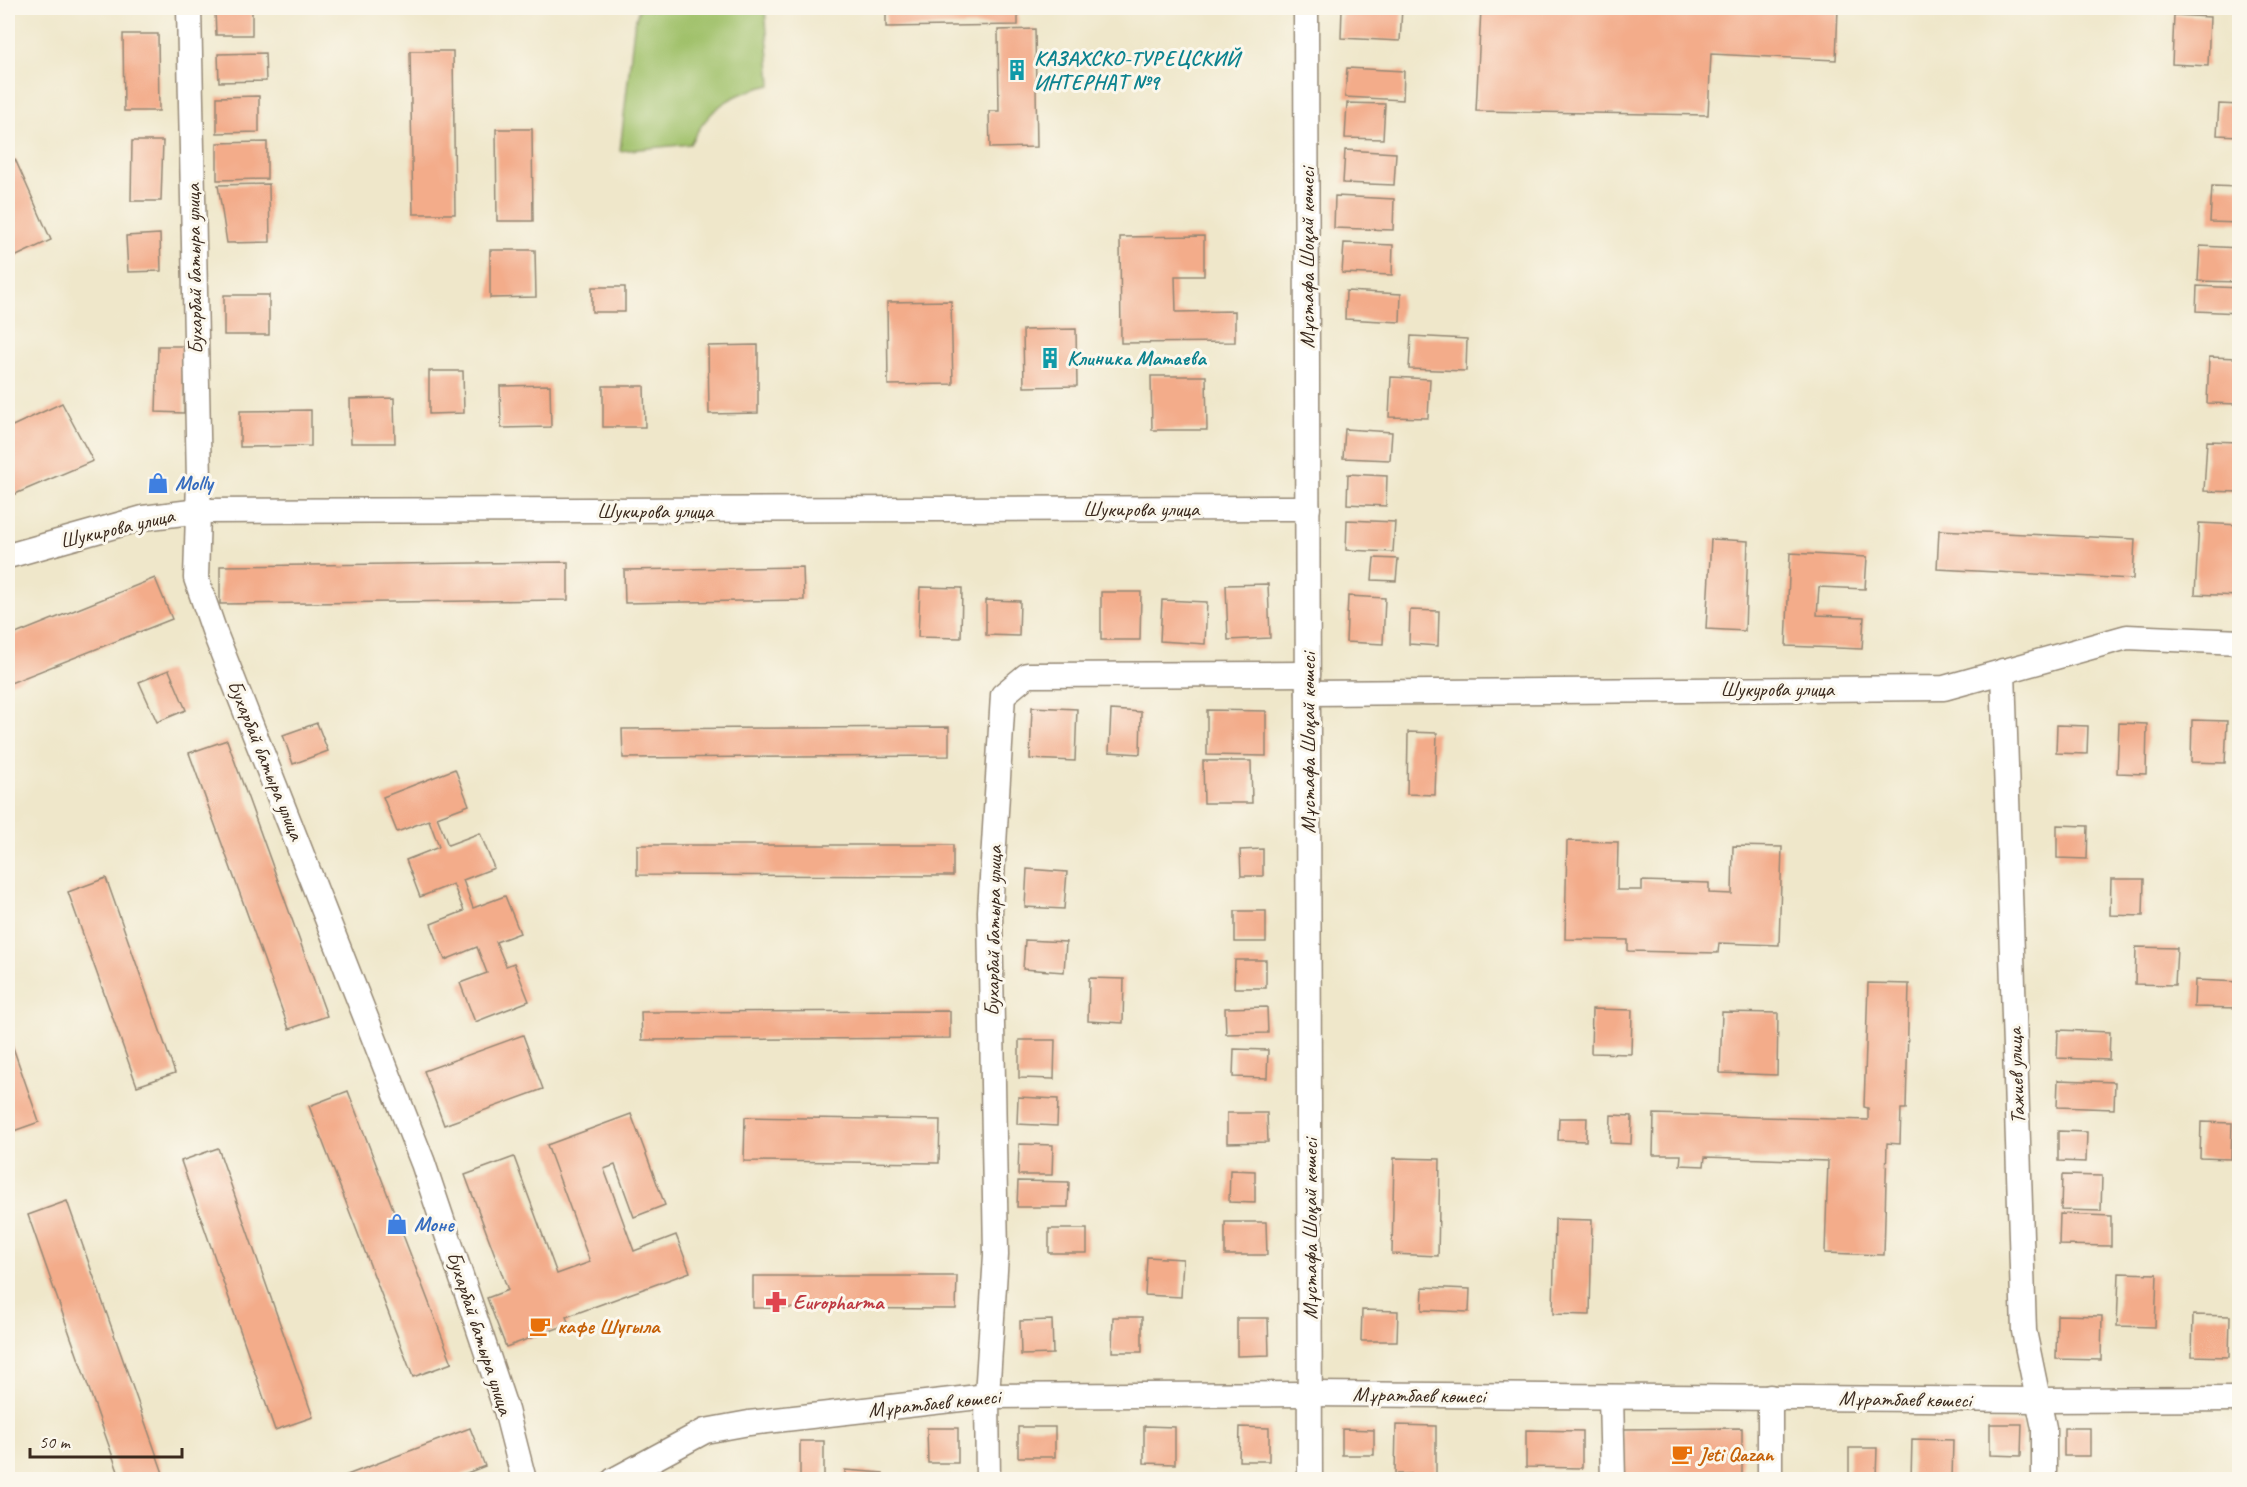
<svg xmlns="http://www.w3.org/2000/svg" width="2247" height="1487" viewBox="0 0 2247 1487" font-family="Caveat,sans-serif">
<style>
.green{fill:#a0c16a;stroke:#6e7644;stroke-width:1.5}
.building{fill:#f3ac8a}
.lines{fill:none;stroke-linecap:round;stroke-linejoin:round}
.minor-casing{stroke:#958874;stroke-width:27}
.minor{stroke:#fff;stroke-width:24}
.labels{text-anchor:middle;stroke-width:6;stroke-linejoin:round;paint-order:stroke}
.culture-label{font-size:21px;font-weight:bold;fill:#0d838f;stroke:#fbf7ec;text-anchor:start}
.street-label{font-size:21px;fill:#3b2a1e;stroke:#fbf7ec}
.shop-label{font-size:21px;font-weight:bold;fill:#366cbe;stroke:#fbf7ec;text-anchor:start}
.health-label{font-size:21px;font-weight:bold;fill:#be3a42;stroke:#fbf7ec;text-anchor:start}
.food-label{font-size:21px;font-weight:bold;fill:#c56008;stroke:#fbf7ec;text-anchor:start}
</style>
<rect width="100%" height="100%" fill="#fbf7ec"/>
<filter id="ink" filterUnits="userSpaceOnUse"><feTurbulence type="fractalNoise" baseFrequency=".0167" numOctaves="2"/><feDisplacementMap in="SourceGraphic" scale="12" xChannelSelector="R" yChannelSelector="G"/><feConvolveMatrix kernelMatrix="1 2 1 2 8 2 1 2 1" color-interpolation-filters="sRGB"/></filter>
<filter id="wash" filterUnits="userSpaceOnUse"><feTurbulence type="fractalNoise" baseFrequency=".008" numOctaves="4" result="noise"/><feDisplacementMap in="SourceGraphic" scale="24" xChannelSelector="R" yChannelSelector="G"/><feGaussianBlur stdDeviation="1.35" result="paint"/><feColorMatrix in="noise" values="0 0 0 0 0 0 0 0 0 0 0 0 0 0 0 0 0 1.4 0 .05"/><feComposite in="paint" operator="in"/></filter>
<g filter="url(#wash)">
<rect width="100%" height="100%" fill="#efe7ca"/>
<path class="green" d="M639,8H765L771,85C730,94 710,107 690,144L620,151L634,27Z"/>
<g id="blocks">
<g class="building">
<path d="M886,8H1018V25L886,27Z"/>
<path d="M1342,8H1402L1400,41L1341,38Z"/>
<path d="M1481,8H1838L1836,60L1711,54L1708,115L1476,111Z"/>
<path d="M215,11H252V35H216Z"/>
<path d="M2174,15L2210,17L2208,66L2172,64Z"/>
<path d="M1035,29L1037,147L990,148L989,111H999L998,30Z"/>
<path d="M123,34H158L159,111H124Z"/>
<path d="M410,51H453L455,214H413Z"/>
<path d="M265,53L266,81L219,82L218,54Z"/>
<path d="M1347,68L1404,71L1403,100L1345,97Z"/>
<path d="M259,96V132L217,133V97Z"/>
<path d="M1347,103L1385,104L1383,139L1345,138Z"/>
<path d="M2219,104L2240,105V136L2217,135Z"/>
<path d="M496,129H532L533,221H497Z"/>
<path d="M132,141H163L161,201H131Z"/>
<path d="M267,142V179L217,180V143Z"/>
<path d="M1345,150L1396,153L1394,185L1343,183Z"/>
<path d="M15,159L51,240L8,260V163Z"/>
<path d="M269,184L270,242L227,243L218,185Z"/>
<path d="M2212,186L2240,187V223L2210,222Z"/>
<path d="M1335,196L1394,199L1393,230L1334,228Z"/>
<path d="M160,234L161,271L128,272L126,236Z"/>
<path d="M1204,236V276H1175L1176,312L1235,311V342L1121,343L1120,237Z"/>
<path d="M1344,243L1393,245L1392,275L1342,273Z"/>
<path d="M2200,246L2240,248V282L2198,281Z"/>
<path d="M490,250H535L536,297L490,298Z"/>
<path d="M2197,286L2240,288V313L2196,311Z"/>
<rect x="592" y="287" width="33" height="25"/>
<path d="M1346,291L1401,294L1400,322L1345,319Z"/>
<rect x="224" y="295" width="45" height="40"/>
<path d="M951,301L953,384L888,385L887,302Z"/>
<path d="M1076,329L1077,386L1024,387L1023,330Z"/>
<path d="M1411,336L1467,339L1466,371L1409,369Z"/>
<path d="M758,345V413L709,414L708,346Z"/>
<path d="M158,346H185L184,413L156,412Z"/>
<path d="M2209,357L2240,358V404L2207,403Z"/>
<path d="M429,371H463L464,413L429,414Z"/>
<path d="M1151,376H1206L1207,430H1152Z"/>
<path d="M1391,377L1430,379L1428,418L1389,417Z"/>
<path d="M550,385L551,427L501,428L500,386Z"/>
<path d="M603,386H644L645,427H603Z"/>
<path d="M394,398L395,443H351L350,399Z"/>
<path d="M62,403L93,461L8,497V428Z"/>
<path d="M311,410V446L240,447V411Z"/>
<path d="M1345,429L1392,432L1390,460L1343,458Z"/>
<path d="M2207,441L2240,442V492L2204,491Z"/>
<path d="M1348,474L1387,476L1386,506L1347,504Z"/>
<path d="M1347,520L1395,522L1393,552L1346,550Z"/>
<path d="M2199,523L2240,525L2238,596L2195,594Z"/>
<path d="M1939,530L2135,539L2133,579L1937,569Z"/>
<path d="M1711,539L1748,541L1745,631L1706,629Z"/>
<path d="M1790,553L1867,557L1865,589L1819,587L1817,615L1864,617L1862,649L1786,646Z"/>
<path d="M1374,558L1398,559L1396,581L1372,580Z"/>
<path d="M568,562V600L220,604V566Z"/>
<path d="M803,567L804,600L625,603L624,570Z"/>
<path d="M155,578L172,619L8,684V637Z"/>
<path d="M1268,584L1270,638L1228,640L1226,585Z"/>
<path d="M920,587L962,588L961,638L918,637Z"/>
<path d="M1101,592H1141L1140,640H1101Z"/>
<path d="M1348,596L1385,598L1383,644L1346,642Z"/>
<path d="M986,600L1020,601L1019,636L986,635Z"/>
<path d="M1162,600L1207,602L1205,644L1160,641Z"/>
<path d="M1410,610L1439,611L1438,646L1409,644Z"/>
<path d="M169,670L186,710L157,722L139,682Z"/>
<path d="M1032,707L1077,709L1075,761L1030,759Z"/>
<path d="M1111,710L1141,712L1140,754L1109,752Z"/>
<path d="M1207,710L1266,711V756L1207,755Z"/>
<path d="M2192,720L2227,721L2225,763L2191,762Z"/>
<path d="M317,723L328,751L293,764L283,735Z"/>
<path d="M2119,723L2147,724L2146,774L2117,773Z"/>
<path d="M2057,725L2088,726L2087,754L2056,753Z"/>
<path d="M949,727V756L623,758L622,729Z"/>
<path d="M1408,732L1437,733L1435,795L1407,794Z"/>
<path d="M227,740L327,1016L289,1029L189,753Z"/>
<path d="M1203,761H1251L1252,803H1204Z"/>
<path d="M455,769L469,805L437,817L448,845L480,833L494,868L463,880L473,908L505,896L520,933L496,942L506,966L514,963L529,1001L475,1022L460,983L487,973L477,947L445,960L431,924L464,911L453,884L420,897L406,860L439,847L429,820L397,832L383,797Z"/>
<path d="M2057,825L2088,826L2087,859L2057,858Z"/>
<path d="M1567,841L1618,842L1617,890H1642V881L1709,883V893L1732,894L1733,846L1782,847L1779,945L1719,943L1718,953L1628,951V940L1565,939Z"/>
<path d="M637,845H953V876L637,875Z"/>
<path d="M1263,849V876H1241L1240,850Z"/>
<path d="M1027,869L1067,872L1064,909L1025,907Z"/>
<path d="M106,878L175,1073L137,1086L68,892Z"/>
<path d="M2111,879H2144L2143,916L2110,915Z"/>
<rect x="1235" y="911" width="31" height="31"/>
<path d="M1025,940L1066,942L1064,972L1023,969Z"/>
<path d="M2136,947L2177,948L2175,985L2135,984Z"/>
<path d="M1235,960H1266V988H1234Z"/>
<path d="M1089,978L1124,979L1123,1023L1088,1021Z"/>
<path d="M2195,980L2240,982V1008L2194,1007Z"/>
<path d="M1868,983L1909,984L1906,1109H1901L1900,1144L1887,1143L1884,1255L1825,1253L1828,1161L1705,1157L1704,1166L1680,1165L1681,1155H1653L1654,1114L1868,1120V1108L1864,1107Z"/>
<path d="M1267,1007L1268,1033L1226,1034L1225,1008Z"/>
<path d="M1592,1009L1632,1010L1631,1054L1591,1053Z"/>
<path d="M950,1011V1038L642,1040L641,1012Z"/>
<path d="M1722,1012L1778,1013L1777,1075L1720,1073Z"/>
<path d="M2058,1030L2110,1032L2109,1060L2057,1058Z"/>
<path d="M8,1033L39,1122L8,1133Z"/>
<path d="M523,1035L543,1089L444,1125L424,1071Z"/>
<path d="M1019,1040H1055L1054,1079L1019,1078Z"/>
<path d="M1234,1049L1268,1050L1267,1078L1233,1077Z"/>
<path d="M2058,1080L2115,1082L2114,1109L2057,1107Z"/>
<path d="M348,1091L452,1363L413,1377L309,1106Z"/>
<path d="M1018,1097L1058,1099L1057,1126L1017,1124Z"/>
<path d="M1227,1113H1267L1268,1142L1227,1143Z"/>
<path d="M631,1114L665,1205L634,1217L615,1165L604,1169L634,1251L676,1235L690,1272L566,1317L569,1324L506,1347L487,1298L508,1290L465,1175L514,1157L557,1274L590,1262L547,1145Z"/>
<path d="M1611,1115L1632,1116L1631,1144L1610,1143Z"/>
<path d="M745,1117L940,1120L939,1163L744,1161Z"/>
<path d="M1559,1118H1587L1586,1141L1558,1140Z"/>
<path d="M2201,1122L2232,1123L2231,1159L2200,1158Z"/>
<path d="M2058,1131L2087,1132L2086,1162L2058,1161Z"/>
<path d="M1019,1144L1053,1145L1052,1175H1018Z"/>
<path d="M218,1148L313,1417L275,1430L181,1161Z"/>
<path d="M1394,1158L1440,1159L1438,1256L1392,1254Z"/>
<path d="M1230,1170L1255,1171V1203L1229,1202Z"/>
<path d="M2062,1175L2102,1176L2101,1211L2061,1210Z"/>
<path d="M1018,1181L1069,1182L1068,1207H1017Z"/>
<path d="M67,1201L164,1476L153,1480H121L28,1215Z"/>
<path d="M2060,1214L2111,1216V1246L2059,1245Z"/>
<path d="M1555,1219L1592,1220L1590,1315L1553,1314Z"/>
<path d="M1225,1222H1266L1267,1255H1225Z"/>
<rect x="1049" y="1229" width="38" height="24"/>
<path d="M1147,1257L1183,1259L1181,1297L1145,1295Z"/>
<path d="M2119,1273L2157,1274L2155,1327L2117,1326Z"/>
<path d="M753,1276H957L956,1309L753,1308Z"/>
<path d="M1423,1287L1470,1289L1469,1312L1422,1310Z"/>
<path d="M1362,1310L1398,1311L1397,1341H1361Z"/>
<path d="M2057,1315L2102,1316L2101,1360L2056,1359Z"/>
<path d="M2193,1315L2230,1316L2229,1357L2192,1356Z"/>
<path d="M1113,1317H1142V1352H1112Z"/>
<path d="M1237,1318H1268L1269,1355L1237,1356Z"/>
<path d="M1052,1320L1053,1354L1021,1355L1020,1321Z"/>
<path d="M1990,1424H2022L2021,1456L1990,1455Z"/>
<path d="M1396,1425L1436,1426V1474H1395Z"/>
<path d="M1144,1426L1175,1427V1464L1144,1463Z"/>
<rect x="1018" y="1427" width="37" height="30"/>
<path d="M1240,1427L1269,1428V1461H1239Z"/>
<path d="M470,1428L485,1466L449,1480H334Z"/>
<path d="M927,1428H958V1463H928Z"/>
<path d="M1742,1428V1480H1622V1429Z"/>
<rect x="2064" y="1428" width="26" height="28"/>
<path d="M1342,1429L1374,1430V1455H1342Z"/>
<path d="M1526,1430L1582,1431V1468L1526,1467Z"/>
<path d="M1912,1439L1953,1440L1952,1480H1911Z"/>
<rect x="800" y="1441" width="24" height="39"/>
<path d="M1849,1448H1877L1876,1478L1849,1477Z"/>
<path d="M845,1470L883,1473V1480H845Z"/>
<path d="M1525,1475L1567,1476V1480H1525Z"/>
</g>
</g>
</g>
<g filter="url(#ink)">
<use href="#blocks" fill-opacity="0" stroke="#958874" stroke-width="1.5"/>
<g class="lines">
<defs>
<g id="minor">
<path d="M189,8L199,481L196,578L216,636L423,1163L506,1410L524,1480"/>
<path d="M1306,8L1310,1480"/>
<path d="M8,556L143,518L199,511L1308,508"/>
<path d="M2003,671L2024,1331L2044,1428V1480"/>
<path d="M1308,693L1944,688L2127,637L2240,642"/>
<path d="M1611,1397L1613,1480"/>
<path d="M614,1480L705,1431L749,1423L987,1396L1310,1394L2040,1400L2240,1399"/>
<path d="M988,1480L987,1396L996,1255L990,911L1003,695L1027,675L1308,674"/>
<path d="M1770,1480V1397"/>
</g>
</defs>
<use href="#minor" class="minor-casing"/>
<use href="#minor" class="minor"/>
</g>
</g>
<defs>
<symbol id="building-bare" viewBox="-9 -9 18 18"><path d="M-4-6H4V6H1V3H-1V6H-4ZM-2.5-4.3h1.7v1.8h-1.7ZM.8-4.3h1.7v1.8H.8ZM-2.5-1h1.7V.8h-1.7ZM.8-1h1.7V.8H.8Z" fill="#0f9aa8" stroke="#fbf7ec" stroke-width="2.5" paint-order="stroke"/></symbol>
<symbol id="shop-bare" viewBox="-9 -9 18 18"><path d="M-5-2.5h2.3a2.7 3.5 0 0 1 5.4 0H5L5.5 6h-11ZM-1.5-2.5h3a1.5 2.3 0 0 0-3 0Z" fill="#3f7fe0" stroke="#fbf7ec" stroke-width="2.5" paint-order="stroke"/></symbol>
<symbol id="pharmacy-bare" viewBox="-9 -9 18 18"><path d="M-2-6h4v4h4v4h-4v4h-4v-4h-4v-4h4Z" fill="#e0444e" stroke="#fbf7ec" stroke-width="2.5" paint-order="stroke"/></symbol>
<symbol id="cafe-bare" viewBox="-9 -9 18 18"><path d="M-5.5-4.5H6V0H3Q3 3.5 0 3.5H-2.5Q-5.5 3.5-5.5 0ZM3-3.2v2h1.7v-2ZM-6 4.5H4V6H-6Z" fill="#e8710a" stroke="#fbf7ec" stroke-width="2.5" paint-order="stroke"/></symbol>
</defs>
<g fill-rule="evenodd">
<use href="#building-bare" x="1002" y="55" width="30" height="30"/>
<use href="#building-bare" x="1035" y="343" width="30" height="30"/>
<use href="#shop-bare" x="143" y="468" width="30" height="30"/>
<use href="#shop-bare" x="382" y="1209" width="30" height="30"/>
<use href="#pharmacy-bare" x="761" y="1287" width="30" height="30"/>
<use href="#cafe-bare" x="525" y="1311" width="30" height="30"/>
<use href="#cafe-bare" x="1667" y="1439" width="30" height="30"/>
</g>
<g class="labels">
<g class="culture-label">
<text x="1034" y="65">КАЗАХСКО-ТУРЕЦСКИЙ<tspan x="1034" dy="24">ИНТЕРНАТ №9</tspan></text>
<text x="1067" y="365">Клиника Матаева</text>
</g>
<g class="street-label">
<text transform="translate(1307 258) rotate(-90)" y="7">Мұстафа Шоқай көшесі</text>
<text transform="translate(194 269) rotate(-91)" y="7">Бухарбай батыра улица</text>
<text x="1141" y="516">Шукирова улица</text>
<text x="655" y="518">Шукирова улица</text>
<text transform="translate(117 528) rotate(-13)" y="7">Шукирова улица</text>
<text x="1777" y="696">Шукурова улица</text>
<text transform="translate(1308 743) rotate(-90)" y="7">Мұстафа Шоқай көшесі</text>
<text transform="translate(266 760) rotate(68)" y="7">Бухарбай батыра улица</text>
<text transform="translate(993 931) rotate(-89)" y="7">Бухарбай батыра улица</text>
<text transform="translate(2016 1076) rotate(-92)" y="7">Тажиев улица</text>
<text transform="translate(1310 1229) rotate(-90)" y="7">Мұстафа Шоқай көшесі</text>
<text transform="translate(480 1333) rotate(72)" y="7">Бухарбай батыра улица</text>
<text transform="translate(1419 1395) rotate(1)" y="7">Мұратбаев көшесі</text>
<text transform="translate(1905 1399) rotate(1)" y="7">Мұратбаев көшесі</text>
<text transform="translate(934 1403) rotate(-6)" y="7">Мұратбаев көшесі</text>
</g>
<g class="shop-label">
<text x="175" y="490">Molly</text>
<text x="414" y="1231">Моне</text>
</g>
<g class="health-label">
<text x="793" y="1309">Europharma</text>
</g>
<g class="food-label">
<text x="557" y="1333">кафе Шугыла</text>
<text x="1699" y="1461">Jeti Qazan</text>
</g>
</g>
<rect width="2247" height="1487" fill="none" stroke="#fbf7ec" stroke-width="30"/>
<path d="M30 1448v9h152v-9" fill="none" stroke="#3b2a1e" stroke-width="3"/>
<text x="39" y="1448" font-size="18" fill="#3b2a1e" stroke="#fbf7ec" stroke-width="4.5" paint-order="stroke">50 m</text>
</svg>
